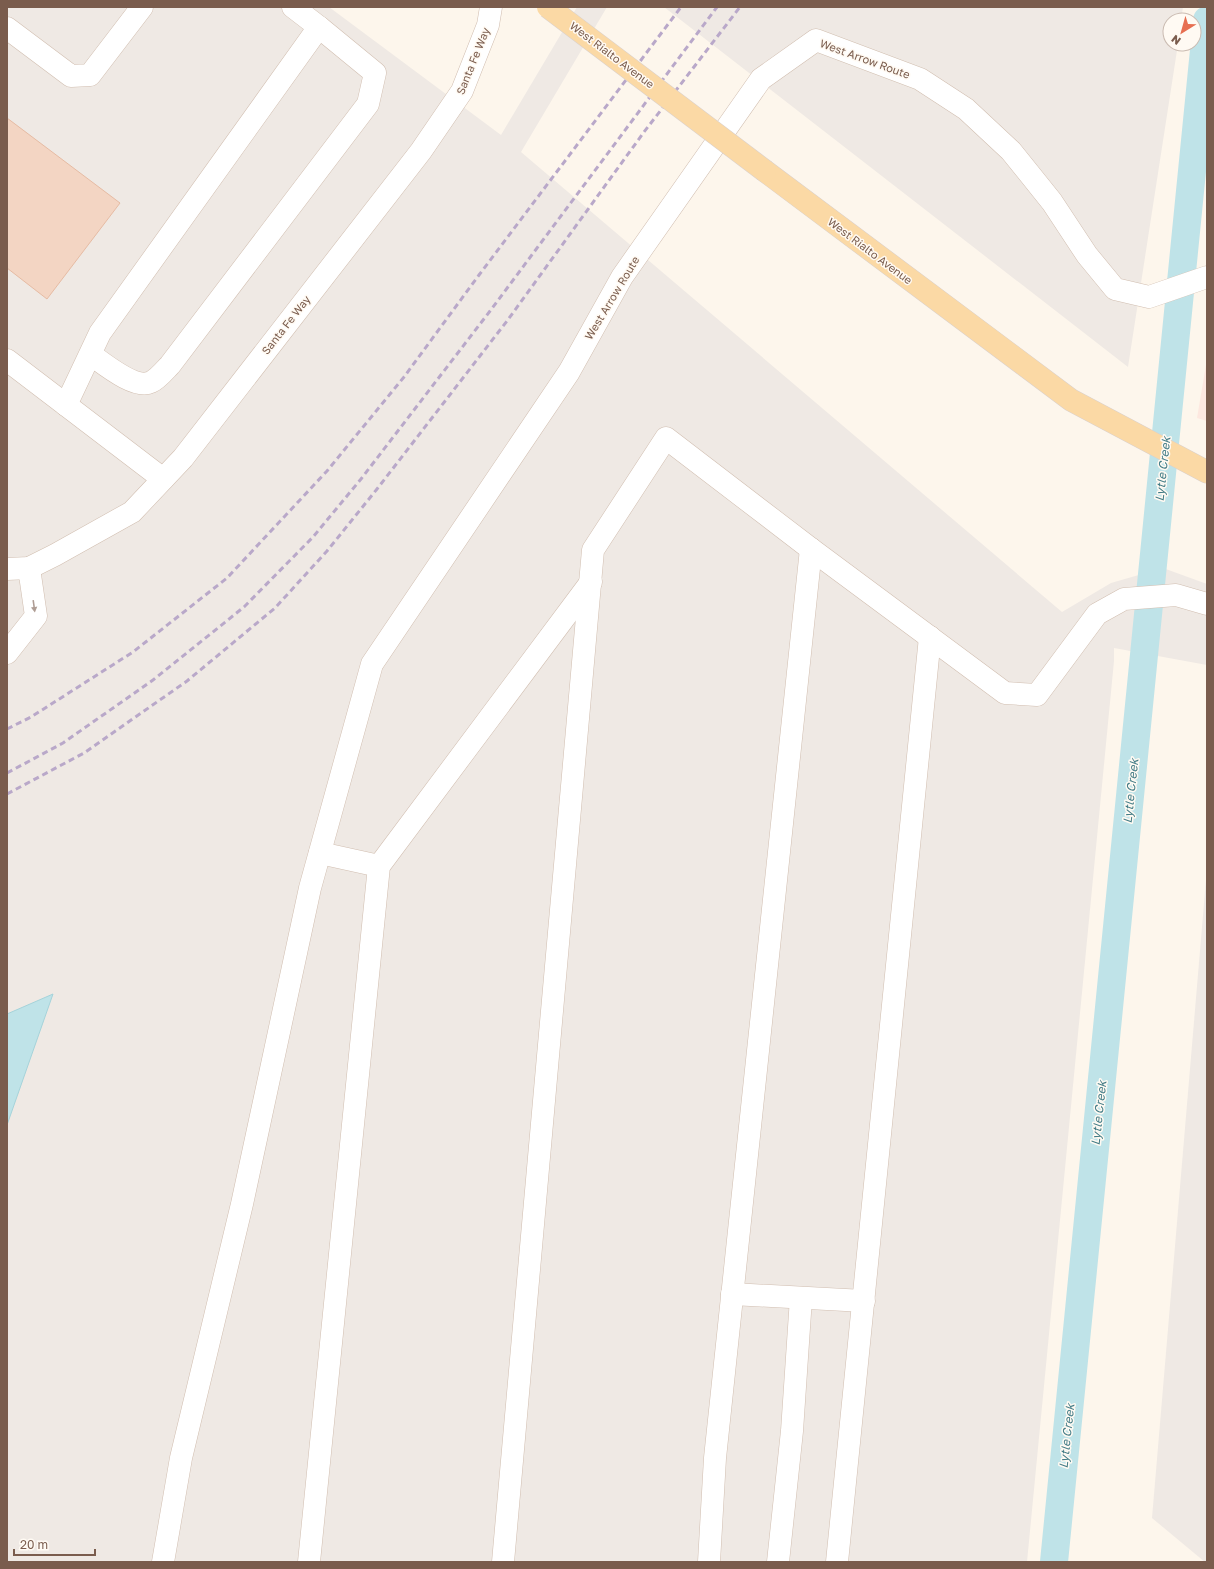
<svg xmlns="http://www.w3.org/2000/svg" width="1214" height="1569" viewBox="0 0 1214 1569" font-family="'Golos Text',sans-serif">
<style>
.commercial{fill:#fde8e0}
.industrial{fill:#efe9e4}
.water{fill:#bfe3e8;stroke:#a5d3da}
.lines{fill:none;stroke-linecap:round;stroke-linejoin:round}
.canal{stroke:#bfe3e8;stroke-width:28}
.building{fill:#f3d5c3;stroke:#e6bba3}
.minor-casing{stroke:#d1beb0;stroke-width:23}
.major-casing{stroke:#dad1cd;stroke-width:23}
.minor{stroke:#fff;stroke-width:22}
.major{stroke:#fbd9a5;stroke-width:22}
.rail{stroke:#b9a8c9;stroke-width:3;stroke-dasharray:6 4;stroke-linecap:butt}
.major-bridge-casing{stroke:#dad1cd;stroke-width:23;stroke-linecap:butt}
.major-bridge{stroke:#fbd9a5;stroke-width:22}
.oneway{fill:#af9d94}
.labels{text-anchor:middle;stroke-width:3;stroke-linejoin:round;paint-order:stroke}
.street-label{font-size:11px;fill:#7a5c4d;stroke:#fffaf3}
.water-label{font-size:12px;font-style:italic;fill:#437c86;stroke:#fffaf3}
</style>
<rect width="100%" height="100%" fill="#fdf6ec"/>
<path class="commercial" d="M1207,359V421L1197,418Z"/>
<g class="industrial">
<path d="M7,7H329L501,135L577,7H607L521,152L1062,612L1111,583L1163,568L1207,584V665L1114,648V661L1027,1562H7Z"/>
<path d="M664,7H1183L1181,20H1170V44H1178L1128,367Z"/>
<path d="M1207,868V1562H1205L1152,1518Z"/>
</g>
<path class="water" d="M53,994L7,1125V1014Z"/>
<g class="lines">
<path class="canal" d="M1054,1562L1207,20"/>
</g>
<path class="building" d="M7,118L120,203L47,299L7,268Z"/>
<g class="lines">
<defs>
<g id="minor">
<path d="M293,7L319,27"/>
<path d="M7,28L71,76L90,75L142,7"/>
<path d="M7,360L163,479"/>
<path d="M66,405L100,333L319,27L375,73L368,104L170,365C165,370 158,379 151,382C135,390 103,363 90,354"/>
<path d="M7,569L29,568L55,555L132,512L183,458L421,151L462,91L488,25L491,7"/>
<path d="M7,653L36,616L29,568"/>
<path d="M320,853L379,866"/>
<path d="M732,1294L864,1301"/>
<path d="M163,1562L181,1458L242,1204L310,888L372,664L569,372L622,277L761,79L816,40L920,79L966,109L1011,151L1052,202L1087,255L1115,289L1149,297L1207,277"/>
<path d="M309,1562L379,866L591,582"/>
<path d="M503,1562L593,550L666,438L811,549L1005,693L1037,695L1097,614L1124,599L1176,595L1207,604"/>
<path d="M709,1562L715,1458L811,549"/>
<path d="M778,1562L792,1431L801,1298"/>
<path d="M837,1562L930,637"/>
</g>
<path id="major" d="M765,171L1071,400L1207,472"/>
</defs>
<use href="#minor" class="minor-casing"/>
<use href="#major" class="major-casing"/>
<use href="#minor" class="minor"/>
<use href="#major" class="major"/>
<g class="rail">
<path d="M7,729L31,717L133,652L227,578L327,471L404,377L479,275L681,7"/>
<path d="M7,773L63,743L153,680L244,607L313,537L361,479L490,311L717,7"/>
<path d="M7,794L84,753L187,681L275,608L327,551L377,489L507,321L644,132L740,7"/>
</g>
<defs>
<path id="major-bridge" d="M548,7L765,171"/>
</defs>
<use href="#major-bridge" class="major-bridge-casing"/>
<use href="#major-bridge" class="major-bridge"/>
</g>
<defs><path id="oneway-solid" d="M-6-.8H1V-3.2L6.5 0L1 3.2V.8H-6Z"/></defs>
<use class="oneway" href="#oneway-solid" transform="translate(34 606) rotate(82)"/>
<g class="labels">
<g class="street-label">
<text transform="translate(612 55) rotate(37)" y="4">West Rialto Avenue</text>
<text transform="translate(865 59) rotate(20)" y="4">West Arrow Route</text>
<text transform="translate(473 61) rotate(-68)" y="4">Santa Fe Way</text>
<text transform="translate(870 251) rotate(37)" y="4">West Rialto Avenue</text>
<text transform="translate(612 298) rotate(-59)" y="4">West Arrow Route</text>
<text transform="translate(286 325) rotate(-52)" y="4">Santa Fe Way</text>
</g>
<g class="water-label">
<text transform="translate(1163 469) rotate(-84)" y="4">Lytle Creek</text>
<text transform="translate(1131 791) rotate(-84)" y="4">Lytle Creek</text>
<text transform="translate(1099 1113) rotate(-84)" y="4">Lytle Creek</text>
<text transform="translate(1067 1436) rotate(-84)" y="4">Lytle Creek</text>
</g>
</g>
<rect width="1214" height="1569" fill="none" stroke="#7a5c4d" stroke-width="16"/>
<g transform="translate(1182 32) rotate(217)"><circle r="19" fill="#fffaf3" stroke="#cabbb1"/>
<path d="M0-3L7 15L0 10L-7 15Z" fill="#e76f51"/>
<text y="-6" font-size="11" font-weight="bold" text-anchor="middle" fill="#7a5c4d">N</text>
</g>
<path d="M14 1549v6h81v-6" fill="none" stroke="#7a5c4d" stroke-width="2"/>
<text x="20" y="1549" font-size="12" fill="#7a5c4d" stroke="#fffaf3" stroke-width="3" paint-order="stroke">20 m</text>
</svg>
